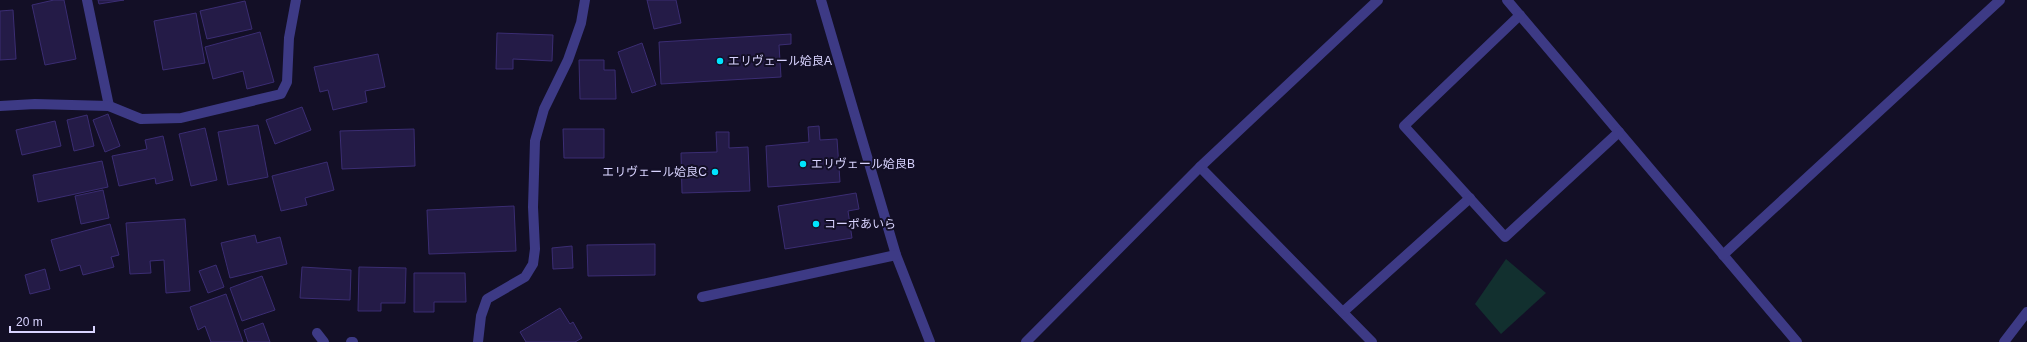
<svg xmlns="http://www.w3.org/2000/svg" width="2027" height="342" viewBox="0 0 2027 342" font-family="Arial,'Noto Sans JP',sans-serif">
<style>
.green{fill:#12302f}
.building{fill:#241b47;stroke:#3b2d73}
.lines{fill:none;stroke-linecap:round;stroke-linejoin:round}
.street{stroke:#3d3a85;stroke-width:10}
.poi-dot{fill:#00e5ff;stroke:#130f26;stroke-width:1.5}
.labels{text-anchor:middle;stroke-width:4;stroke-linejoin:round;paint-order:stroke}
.poi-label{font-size:12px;fill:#d9d4ff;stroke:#130f26;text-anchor:start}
</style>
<rect width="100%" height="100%" fill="#130f26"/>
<path class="green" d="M1506,259L1546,293L1501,334L1475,304Z"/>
<g class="building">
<path d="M54,0H64L76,59L45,65L32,5Z"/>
<path d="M98,0H124L99,4Z"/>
<path d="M647,0H676L681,23L654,29Z"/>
<path d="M245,1L252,29L207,39L200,11Z"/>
<path d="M13,10L16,59L0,60V11Z"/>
<path d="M196,13L205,63L163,70L154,21Z"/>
<path d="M260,32L274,82L247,89L243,71L213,79L205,47Z"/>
<path d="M497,33L553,35L552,61L513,59V69H496Z"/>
<path d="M791,34V44L779,45L781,77L661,84L659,42Z"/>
<path d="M642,43L656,85L632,93L618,52Z"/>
<path d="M378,54L385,87L365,91L367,102L333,110L328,90L320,92L314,67Z"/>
<path d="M579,60H604V70H615L616,99H580Z"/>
<path d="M302,107L311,130L275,144L266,120Z"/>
<path d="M108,114L120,146L105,152L93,120Z"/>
<path d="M87,115L94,146L74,151L67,120Z"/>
<path d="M55,121L61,146L22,155L16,130Z"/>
<path d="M258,125L268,177L228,185L218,132Z"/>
<path d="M819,126L820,140L837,139L840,182L768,187L766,146L809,142L808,127Z"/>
<path d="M205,128L217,180L191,186L179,134Z"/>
<path d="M414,129L415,166L342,169L340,131Z"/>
<path d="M563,129H604V158H564Z"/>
<path d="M716,132H729V148L748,147L750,191L682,193L681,153L717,152Z"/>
<path d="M163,136L173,180L156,184L155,178L119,186L112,156L147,149L145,140Z"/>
<path d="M102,161L108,187L38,202L33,175Z"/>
<path d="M327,162L334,190L305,198L307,205L281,211L272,176Z"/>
<path d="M103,190L109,218L81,224L75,196Z"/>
<path d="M856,193L859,209L848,211L852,238L785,249L778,206Z"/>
<path d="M514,206L516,251L429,254L427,210Z"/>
<path d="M185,219L190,291L166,293L164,260L150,261L151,273L130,274L126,223Z"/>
<path d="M110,224L119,255L111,257L114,267L83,275L80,265L60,271L51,240Z"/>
<path d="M255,235L257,243L280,237L287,264L230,278L221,243Z"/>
<path d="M655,244V275L588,276L587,245Z"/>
<path d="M572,246L573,268L553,269L552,248Z"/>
<path d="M216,265L224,287L208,293L199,271Z"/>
<path d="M302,267L351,270L350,300L300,298Z"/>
<path d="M359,267L406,268L405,303H381V311H358Z"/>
<path d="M45,269L50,289L30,294L25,275Z"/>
<path d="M414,273H465L466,302H434V312H414Z"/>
<path d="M262,276L275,310L242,321L230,288Z"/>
<path d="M226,294L243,342H211L205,326L198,330L190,307Z"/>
<path d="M560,308L570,324L573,322L582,338L575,342H526L520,332Z"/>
<path d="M263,323L270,342H248L244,330Z"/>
</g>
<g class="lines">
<g class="street">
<path d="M87,0L109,106"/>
<path d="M821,0L896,255L930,342"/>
<path d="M1507,0L1797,342"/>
<path d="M1520,15L1404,126L1505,237L1619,132"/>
<path d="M0,106L35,104L109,106L141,119L181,118L281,94L287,82L289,38L296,0"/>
<path d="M1200,167L1372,342"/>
<path d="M1723,255L2000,0"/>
<path d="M702,297L896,255"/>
<path d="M1343,312L1470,198"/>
<path d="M317,333L324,342"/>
<path d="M351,342H353"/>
<path d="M478,342L481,316L487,299L525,277L533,264L535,249L533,207L535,141L544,109L568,60L581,23L585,0"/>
<path d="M1026,342L1200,167L1378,0"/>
<path d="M2004,342L2027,312"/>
</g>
</g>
<g class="poi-dot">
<circle cx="720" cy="61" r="4"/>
<circle cx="803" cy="164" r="4"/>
<circle cx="715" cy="172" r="4"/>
<circle cx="816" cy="224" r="4"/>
</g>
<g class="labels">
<g class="poi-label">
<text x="728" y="65">エリヴェール姶良A</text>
<text x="811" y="168">エリヴェール姶良B</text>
<text x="707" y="176" text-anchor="end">エリヴェール姶良C</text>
<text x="824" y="228">コーポあいら</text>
</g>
</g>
<path d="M10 326v6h84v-6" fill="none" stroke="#d9d4ff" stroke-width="2"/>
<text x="16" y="326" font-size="12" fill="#d9d4ff" stroke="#130f26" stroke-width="3" paint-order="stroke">20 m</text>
</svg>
